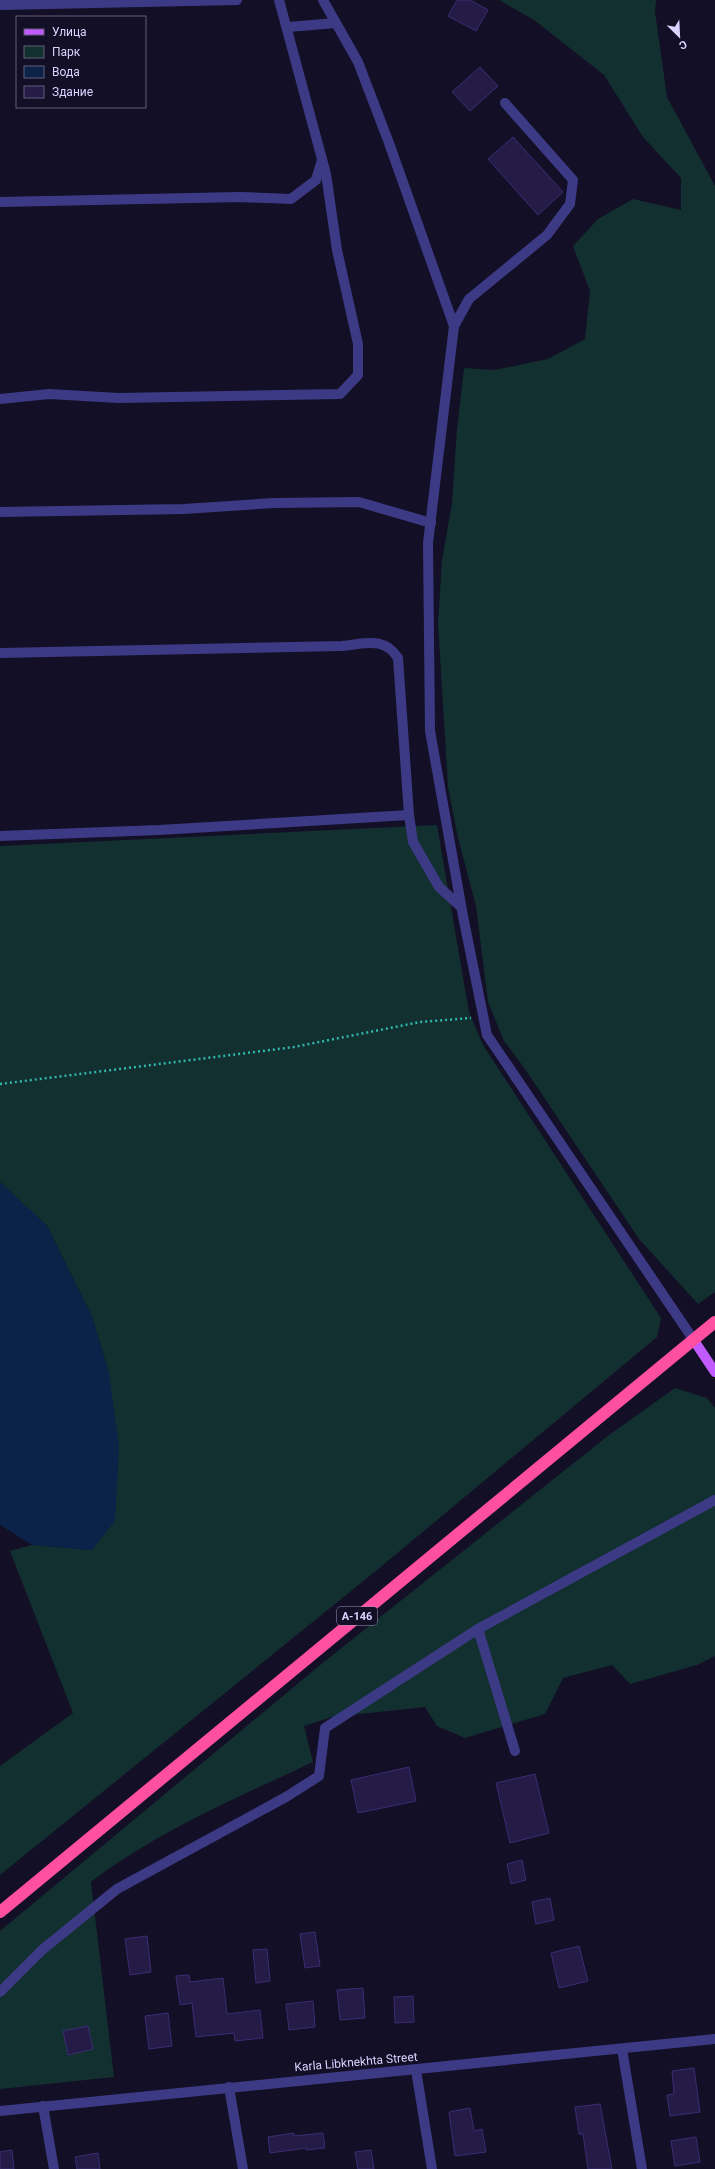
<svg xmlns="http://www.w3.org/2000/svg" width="715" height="2169" viewBox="0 0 715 2169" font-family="Roboto,sans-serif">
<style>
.green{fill:#12302f}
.water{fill:#0c2248}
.building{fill:#241b47;stroke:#3b2d73}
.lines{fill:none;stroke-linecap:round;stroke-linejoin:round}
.path{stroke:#2fb8b0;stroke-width:2.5;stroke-dasharray:2 3;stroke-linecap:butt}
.minor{stroke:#3d3a85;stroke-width:10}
.major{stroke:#c25bff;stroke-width:10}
.highway{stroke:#ff4fa3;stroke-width:12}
.labels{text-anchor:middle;stroke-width:3;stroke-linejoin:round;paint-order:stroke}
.shield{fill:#130f26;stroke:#9e99be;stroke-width:1}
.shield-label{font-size:11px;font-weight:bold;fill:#d9d4ff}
.street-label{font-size:12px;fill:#d9d4ff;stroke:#130f26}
</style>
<rect width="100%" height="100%" fill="#130f26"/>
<g class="green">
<path d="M499,0H656L655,11L667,97L715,186V1292L698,1304L639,1239L525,1069L504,1041L488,1002L476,906L458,838L448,787L438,623L442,560L452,503L457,429L464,368L494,370L548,359L585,339L590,291L573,246L598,219L633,199L681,210V178L643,137L604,75L534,20Z"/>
<path d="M437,825L469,1012L483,1045L661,1318L657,1337L377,1570L0,1875V1766L73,1713L10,1551L32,1545L92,1550L109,1373L92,1317L47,1226L0,1182V846Z"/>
<path d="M675,1388L707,1398L715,1408V1656L697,1665L630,1684L612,1665L563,1678L545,1714L465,1738L437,1726L425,1707L332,1717L304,1726L313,1762C237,1798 158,1831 91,1882L114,2077L0,2089V1931L325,1661L609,1435Z"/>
</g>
<path class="water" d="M0,1182L47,1226L92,1317L109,1373L119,1446L115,1521L92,1550L32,1545L0,1525Z"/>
<g class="building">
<path d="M457,0H470L488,10L476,31L448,16Z"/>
<path d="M480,67L498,86L470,111L452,92Z"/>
<path d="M513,137L563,192L538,215L488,159Z"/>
<path d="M409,1767L416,1801L358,1813L351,1780Z"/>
<path d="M535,1774L549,1833L510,1843L496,1783Z"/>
<path d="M522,1860L526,1880L511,1884L507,1864Z"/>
<path d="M550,1898L554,1920L536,1924L532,1902Z"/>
<path d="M315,1932L320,1966L305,1968L300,1934Z"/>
<path d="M147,1936L151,1972L130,1975L125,1939Z"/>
<path d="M579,1946L588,1981L559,1988L551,1953Z"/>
<path d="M267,1949L270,1981L256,1983L253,1950Z"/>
<path d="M189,1975L190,1982L223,1978L227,2014L260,2010L263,2038L235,2041L234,2033L196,2037L192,2003L180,2005L176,1976Z"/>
<path d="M363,1988L365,2018L340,2020L337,1990Z"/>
<path d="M413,1996L414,2022L395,2023L394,1997Z"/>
<path d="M313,2001L315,2027L289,2030L286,2004Z"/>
<path d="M168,2013L172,2046L149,2049L145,2016Z"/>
<path d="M88,2026L93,2049L68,2055L63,2031Z"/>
<path d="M694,2068L700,2112L670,2116L667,2095L674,2094L672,2071Z"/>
<path d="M600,2104L612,2169H588L583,2134H579L575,2107Z"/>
<path d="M470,2108L474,2131L482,2129L486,2152L455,2156L449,2112Z"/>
<path d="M294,2133V2136L323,2133L325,2148L306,2150V2148L270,2153L268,2137Z"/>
<path d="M696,2137L700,2162L675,2166L671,2141Z"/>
<path d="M12,2150L14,2169H0V2152Z"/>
<path d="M371,2150L374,2169H358L355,2152Z"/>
<path d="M98,2153L100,2169H77L75,2157Z"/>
</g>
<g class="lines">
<path class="path" d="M0,1084L294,1047L420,1022L471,1018"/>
<g class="minor">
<path d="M323,0L358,62L389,143L454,326L428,543L430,731L463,916L487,1035L693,1339"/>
<path d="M0,5L237,0"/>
<path d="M288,27L336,23"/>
<path d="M0,202L240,197L291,199L316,180L322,160"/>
<path d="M454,326L469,299L547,235L570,204L573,180L505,103"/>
<path d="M0,399L49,394L118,398L340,394L358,375V344L337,250L326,174L279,0"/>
<path d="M0,512L184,509L274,503L359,502L431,523"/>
<path d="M0,653L342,646C365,644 384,636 398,658L409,815L413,842L439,887L461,907"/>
<path d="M0,836L159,830L409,815"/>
<path d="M478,1629L515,1751"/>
<path d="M0,1992L42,1950L117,1889L286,1797L319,1776L325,1728L478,1629L715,1500"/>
<path d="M622,2049L642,2169"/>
<path d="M416,2070L432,2169"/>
<path d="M229,2087L243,2169"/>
<path d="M43,2106L54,2169"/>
<path d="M0,2111L715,2039"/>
</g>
<path class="major" d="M693,1339L715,1372"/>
<path class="highway" d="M0,1912L715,1322"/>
</g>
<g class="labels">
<rect class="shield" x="337" y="1607" width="40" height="18" rx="3"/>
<g class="shield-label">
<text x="357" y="1620">А-146</text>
</g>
<g class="street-label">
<text transform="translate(356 2062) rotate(-5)" y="4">Karla Libknekhta Street</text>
</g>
</g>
<rect x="16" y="16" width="130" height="92" fill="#130f26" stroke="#625e7d"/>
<rect x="24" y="29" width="20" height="6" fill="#c25bff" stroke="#625e7d"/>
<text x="52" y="36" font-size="12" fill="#d9d4ff">Улица</text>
<rect x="24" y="46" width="20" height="12" fill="#12302f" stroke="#625e7d"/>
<text x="52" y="56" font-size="12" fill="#d9d4ff">Парк</text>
<rect x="24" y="66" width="20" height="12" fill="#0c2248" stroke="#625e7d"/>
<text x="52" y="76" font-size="12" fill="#d9d4ff">Вода</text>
<rect x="24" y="86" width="20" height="12" fill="#241b47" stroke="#625e7d"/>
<text x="52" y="96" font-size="12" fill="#d9d4ff">Здание</text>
<g transform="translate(679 36) rotate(156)" stroke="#130f26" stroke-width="3" paint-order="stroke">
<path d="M0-3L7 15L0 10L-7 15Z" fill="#d9d4ff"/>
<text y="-6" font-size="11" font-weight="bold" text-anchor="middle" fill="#d9d4ff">С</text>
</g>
</svg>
